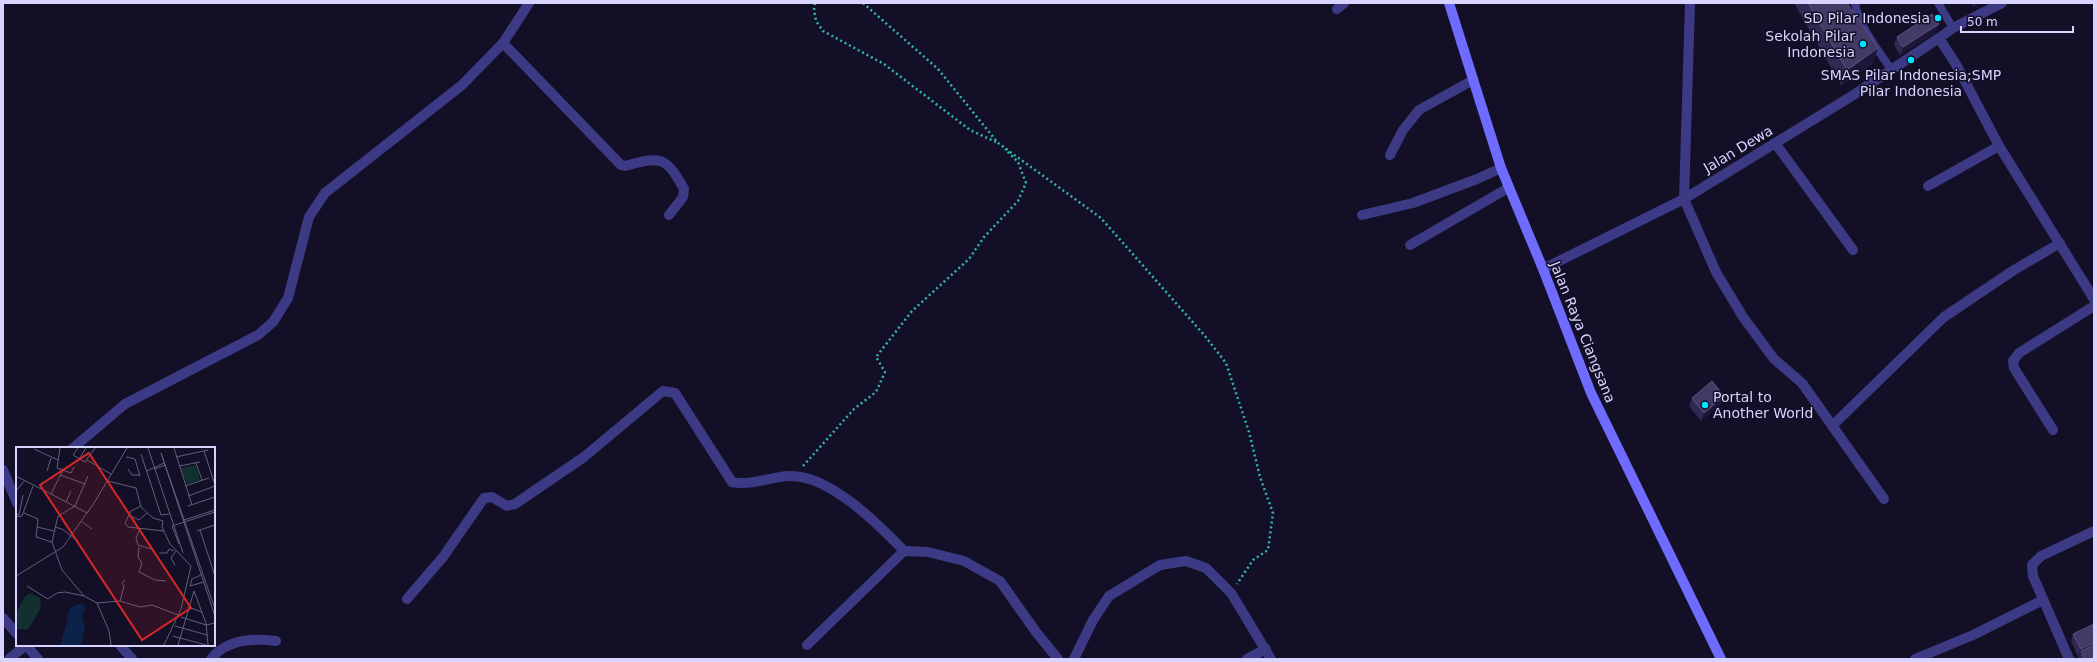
<svg xmlns="http://www.w3.org/2000/svg" width="2097" height="662" viewBox="0 0 2097 662" font-family="'DejaVu Sans',sans-serif">
<style>
.lines{fill:none;stroke-linecap:round;stroke-linejoin:round}
.path{stroke:#2fb8b0;stroke-width:2.5;stroke-dasharray:2 3;stroke-linecap:butt}
.lane{stroke:#3d3a85;stroke-width:8}
.street{stroke:#3d3a85;stroke-width:10}
.secondary{stroke:#6f6bff;stroke-width:10}
.wall{fill:#312854}
.shaded-wall{fill:#1d163a}
.building{fill:#433a66;stroke:#5a527e}
.poi-dot{fill:#00e5ff;stroke:#130f26;stroke-width:1.5}
.labels{text-anchor:middle;stroke-width:3;stroke-linejoin:round;paint-order:stroke}
.poi-label{font-size:14px;fill:#d9d4ff;stroke:#130f26;text-anchor:end}
.street-label{font-size:14px;fill:#d9d4ff;stroke:#130f26}
.inset-road{fill:none;stroke:#625e7d;stroke-width:1}
.view{fill:#d62828;fill-opacity:0.15;stroke:#d62828;stroke-width:2}
.inset-edge{fill:none;stroke:#d9d4ff;stroke-width:2}
</style>
<rect width="100%" height="100%" fill="#130f26"/>
<g class="lines">
<g class="path">
<path d="M815,3L814,10L816,21L823,31L884,64L970,130L996,142"/>
<path d="M863,3L938,69L998,143L1101,218L1205,336L1226,363L1249,432L1260,477L1273,513L1268,550L1253,560L1237,584"/>
<path d="M803,466L854,409L876,392L885,372L876,357L912,311L969,259L984,237L1018,201L1026,183L1018,162L1005,149"/>
</g>
<g class="lane">
<path d="M1855,3C1857,23 1880,53 1891,69"/>
<path d="M1938,3L1953,28"/>
</g>
<g class="street">
<path d="M1690,3L1684,199L1716,272L1743,317L1774,359L1802,383L1884,499"/>
<path d="M2002,3L1953,28L1939,38L1957,66L1999,146L2094,299"/>
<path d="M1337,9L1344,3"/>
<path d="M503,43L621,165L625,166C660,156 666,156 684,189L683,197L669,215"/>
<path d="M1775,143L1853,250"/>
<path d="M1390,155L1403,130L1419,110L1473,80"/>
<path d="M1928,186L1999,146"/>
<path d="M1362,215L1413,203L1477,179L1501,168"/>
<path d="M1410,245L1508,188"/>
<path d="M1543,269L1684,199L1855,94L1939,38"/>
<path d="M1832,426L1944,317L2014,270L2060,243"/>
<path d="M2053,430L2014,368L2013,361L2019,353L2094,306"/>
<path d="M73,448L125,404L258,335L273,322L288,298L309,217L325,193L462,85L503,43L529,3"/>
<path d="M3,470L17,503"/>
<path d="M407,599L443,557L484,498L492,497L507,506L515,504L584,457L663,391L675,393L732,482C751,486 770,477 789,476C829,474 879,525 904,551"/>
<path d="M3,618L17,634"/>
<path d="M26,645L38,659"/>
<path d="M120,645L132,659"/>
<path d="M807,645L904,551L928,552L964,561L1000,581L1036,632L1058,659"/>
<path d="M9,659L26,645"/>
<path d="M211,659C226,640 253,638 276,641"/>
<path d="M1074,659L1093,620L1109,596L1160,565L1186,561L1206,568L1231,593L1271,659"/>
<path d="M1247,659L1266,649"/>
<path d="M1915,659L1973,635L2043,600"/>
<path d="M2069,659L2033,576L2032,565L2041,556L2094,531"/>
</g>
<path class="secondary" d="M1449,3L1501,168L1543,269L1591,393L1721,659"/>
</g>
<g class="wall">
<path d="M1794,3H1847L1873,63L1841,85Z"/>
<path d="M1971,3H1979L1974,7Z"/>
<path d="M1939,24L1936,32L1900,55L1894,45L1897,37Z"/>
<path d="M1724,396L1721,404L1701,421L1689,406L1692,398Z"/>
<path d="M2073,634L2094,659H2078L2079,656L2078,657L2071,641Z"/>
</g>
<g class="shaded-wall">
<path d="M1975,3H1979L1974,7Z"/>
<path d="M1939,24L1936,32L1900,55L1903,47Z"/>
<path d="M1878,48L1873,63L1841,85L1847,70Z"/>
<path d="M1724,396L1721,404L1701,421L1704,413Z"/>
<path d="M2094,643V650L2081,651L2079,656L2078,657L2081,649Z"/>
</g>
<g class="building">
<path d="M1808,3H1847L1878,48L1847,70Z"/>
<path d="M1932,14L1939,24L1903,47L1897,37Z"/>
<path d="M1712,381L1724,396L1704,413L1692,398Z"/>
<path d="M2094,624V643L2081,649L2073,634Z"/>
<path d="M2094,645V659H2085L2081,651Z"/>
</g>
<g class="poi-dot">
<circle cx="1938" cy="18" r="4"/>
<circle cx="1863" cy="44" r="4"/>
<circle cx="1911" cy="60" r="4"/>
<circle cx="1705" cy="405" r="4"/>
</g>
<g class="labels">
<g class="poi-label">
<text x="1930" y="23">SD Pilar Indonesia</text>
<text x="1855" y="41">Sekolah Pilar<tspan x="1855" dy="16">Indonesia</tspan></text>
<text x="1911" y="80" text-anchor="middle">SMAS Pilar Indonesia;SMP<tspan x="1911" dy="16">Pilar Indonesia</tspan></text>
<text x="1713" y="402" text-anchor="start">Portal to<tspan x="1713" dy="16">Another World</tspan></text>
</g>
<g class="street-label">
<text transform="translate(1738 149) rotate(-31)" y="5">Jalan Dewa</text>
<text transform="translate(1583 332) rotate(68)" y="5">Jalan Raya Ciangsana</text>
</g>
</g>
<g transform="translate(16 447)">
<rect width="199" height="199" fill="#130f26"/>
<path d="M180,18L184,33L170,37L165,21Z" fill="#12302f"/>
<path d="M14,146L24,151L25,160L14,180L10,183L1,182L0,166L8,151Z" fill="#12302f"/>
<path d="M63,157L68,158L69,162L66,169L69,180L65,198H44L52,172L49,169L51,170L55,160Z" fill="#0c2248"/>
<path class="inset-road" d="M44,1L41,21L55,26L58,20M62,1L57,8L69,15L79,1M132,1L167,106M158,1L176,58M18,2L42,13M188,4L199,38M145,6L199,169M145,6L199,162M125,7L145,68L153,67M110,10L119,12L124,29M160,10L192,3M63,12L70,1M71,13L95,27M180,16L186,33M163,19L184,15M112,22L116,28H124M138,22L150,18M31,24L35,11M131,24L148,16M44,28L69,37M0,29L35,47L47,23M92,34L120,41L125,60L137,71L147,74L146,80L154,97L175,119L165,162L148,198M169,39L193,31M0,44L8,34M35,47L71,66M172,49L199,39M50,55L55,44M125,59L115,64L109,76L112,80L148,84M172,59L199,50M8,66L22,72L20,90L36,95M0,67L3,68L7,48M113,68L123,73L131,66M0,70L6,69L17,39M168,73L199,63M65,74L76,82M21,80L38,84M39,80L46,82L62,94M124,82L120,91L122,98L135,102M184,83L199,129M181,84L199,78M163,97L156,79L199,65M123,100L122,110L126,116L123,125L139,133L150,134M143,106H151L153,102L158,104M159,118L155,111L160,104M185,128L176,132L174,139L188,135M0,129L47,100L78,56L111,1M11,139L32,152L41,146L49,145L68,149L81,156L104,154L124,160L136,158L162,168M68,149L46,123L36,95L42,69L59,59L72,29M104,154L108,139L106,136L109,133M81,156L93,184L95,198M172,160L186,165M165,170L190,178L199,176M159,179L191,188M157,189L190,198M162,198L178,144L190,176L192,198"/>
<path class="view" d="M73,6L175,161L126,193L24,38Z"/>
<rect width="199" height="199" class="inset-edge"/>
</g>
<rect width="2097" height="662" fill="none" stroke="#d9d4ff" stroke-width="8"/>
<path d="M1961 26v6h112v-6" fill="none" stroke="#d9d4ff" stroke-width="2"/>
<text x="1967" y="26" font-size="12" fill="#d9d4ff" stroke="#130f26" stroke-width="3" paint-order="stroke">50 m</text>
</svg>
